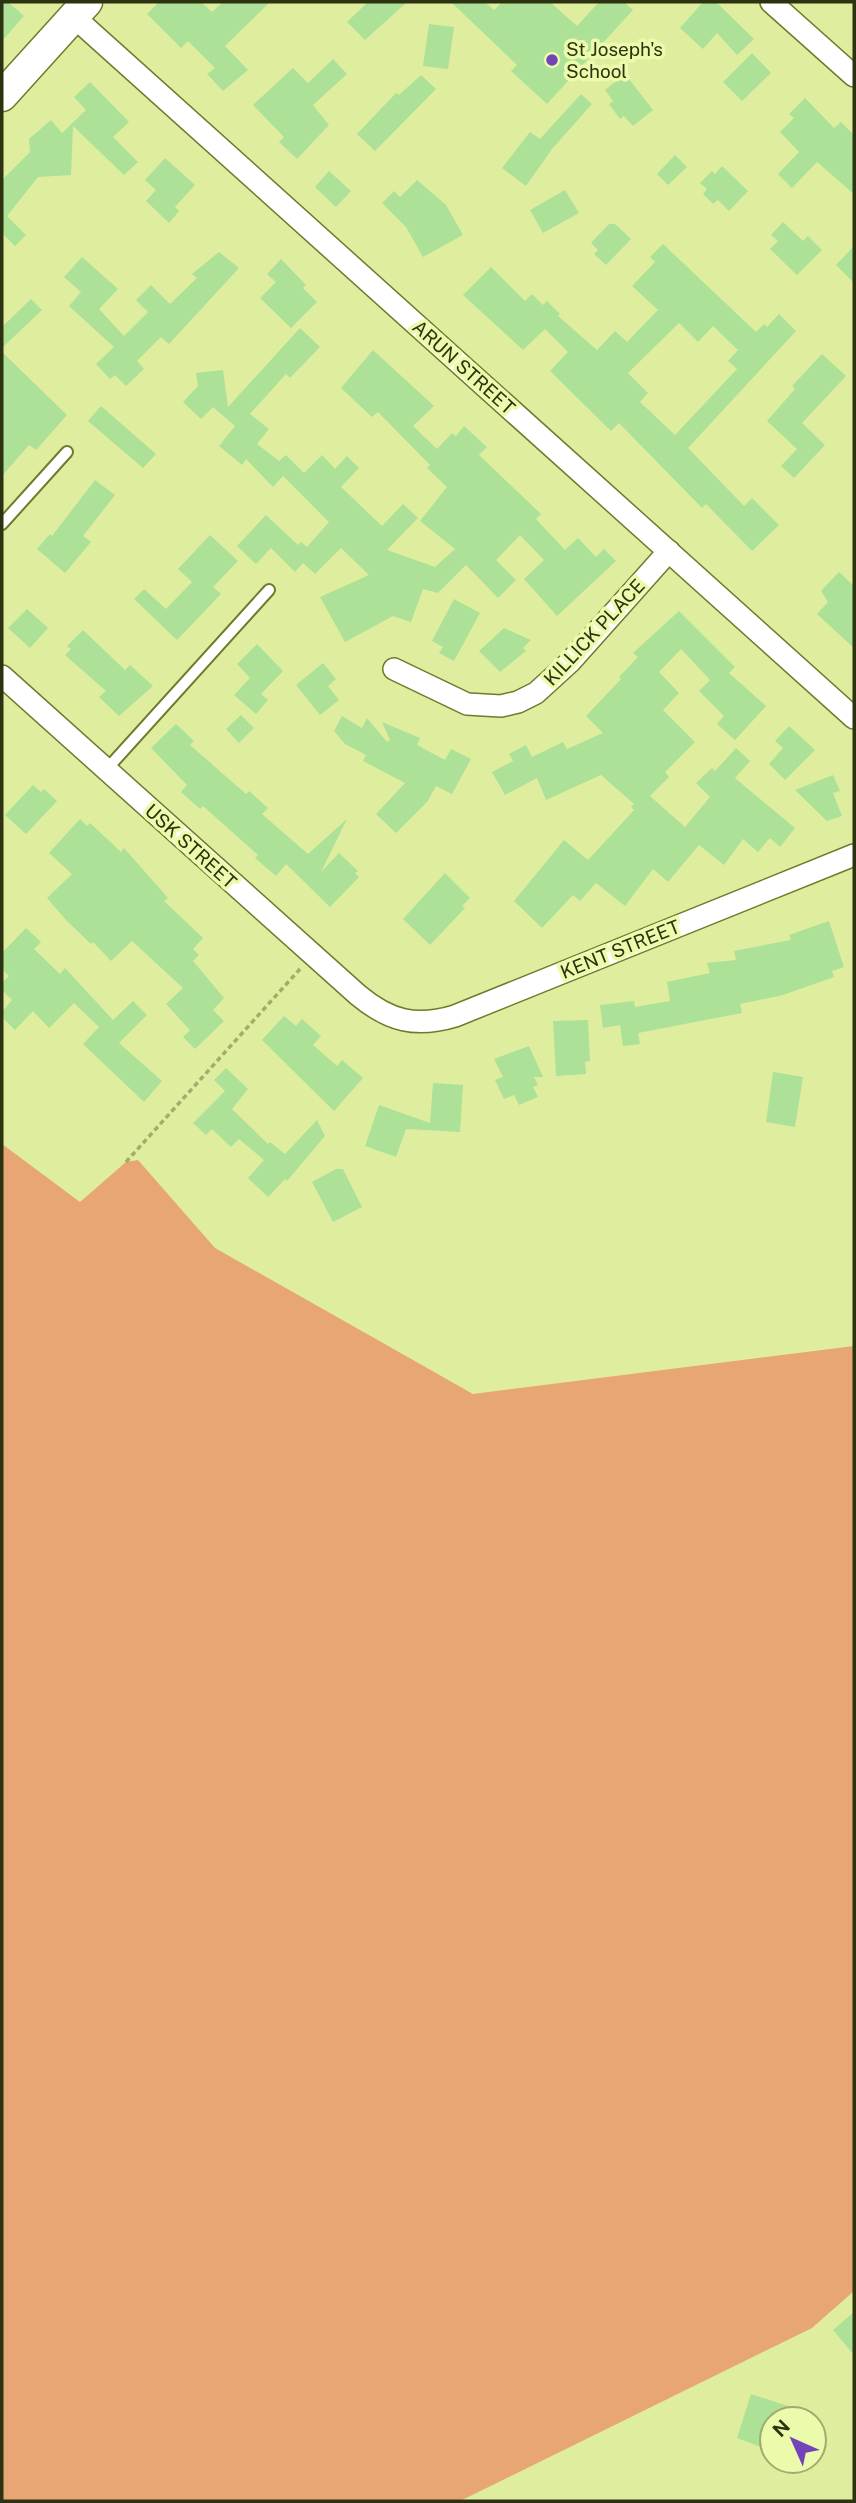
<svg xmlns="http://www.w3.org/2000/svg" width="856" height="2503" viewBox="0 0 856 2503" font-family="'Public Sans',sans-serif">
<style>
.green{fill:#e8a674}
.building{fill:#ace197;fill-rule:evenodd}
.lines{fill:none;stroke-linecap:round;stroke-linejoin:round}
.lane-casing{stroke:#6f7a2c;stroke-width:14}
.street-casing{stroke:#6f7a2c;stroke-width:24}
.secondary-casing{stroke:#6f7a2c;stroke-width:33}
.path{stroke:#a1ac6d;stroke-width:3.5;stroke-dasharray:5 3.5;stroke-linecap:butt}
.lane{stroke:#fff;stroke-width:10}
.street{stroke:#fff;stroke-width:21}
.secondary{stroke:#fff;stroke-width:30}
.poi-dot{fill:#7244bc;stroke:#ecfbab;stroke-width:2.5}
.labels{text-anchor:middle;stroke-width:7;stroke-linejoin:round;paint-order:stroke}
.poi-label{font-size:19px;fill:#2d3211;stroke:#ecfbab;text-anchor:start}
.street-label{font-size:19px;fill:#2d3211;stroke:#ecfbab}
</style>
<rect width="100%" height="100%" fill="#dfee9e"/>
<path class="green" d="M2,1144L80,1202L126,1162L138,1160L215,1248L473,1394L854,1346V2291L812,2328L460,2501H2Z"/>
<g class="building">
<path d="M2,2H8L24,16L2,41Z"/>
<path d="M159,2H201L212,12L223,2H270L225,46L248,70L223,91L207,74L215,68L188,41L181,48L147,14Z"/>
<path d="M368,2H407L365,40L347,22Z"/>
<path d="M451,2H485L494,10L502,2H550L577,26L599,2H624L633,10L547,104L511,71L517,65Z"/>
<path d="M703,2H716L754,39L737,55L717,33L703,49L680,28Z"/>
<path d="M429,24L454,27L448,69L423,66Z"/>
<path d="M752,53L771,73L742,101L723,82Z"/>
<path d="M333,59L347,74L313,105L329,125L297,159L279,142L284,137L253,105L293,68L308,83Z"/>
<path d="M625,74L653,110L633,126L624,116L620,119L609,104L613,101L605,90Z"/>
<path d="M421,75L436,89L375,151L357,134L396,93L399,95Z"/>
<path d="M90,82L129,122L113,137L138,162L124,175L73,126L71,175L38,177L7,216L26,235L15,246L2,233V180L30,152L29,139L51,120L62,133L86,110L74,97Z"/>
<path d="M581,94L592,104L552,149L526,186L502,168L530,132L540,139Z"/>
<path d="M805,98L834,128L841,122L854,135V194L817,162L792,188L778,174L799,152L780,132L794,118L789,114Z"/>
<path d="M675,155L687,167L668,185L657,174Z"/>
<path d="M165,158L195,185L175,207L179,211L169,223L146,201L156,190L145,180Z"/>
<path d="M722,166L748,191L729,211L718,200L713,204L703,194L707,189L700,183L712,171L715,174Z"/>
<path d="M329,171L351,191L336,207L315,187Z"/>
<path d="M417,180L446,205L463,235L423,257L406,227L382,203L394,191L400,197Z"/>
<path d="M565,190L579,213L543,233L530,210Z"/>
<path d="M783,222L803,241L808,236L822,250L797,275L770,249L778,241L771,235Z"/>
<path d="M609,224H615L631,239L606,265L594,254L598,250L591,243Z"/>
<path d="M663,244L756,332L764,324L767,327L779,314L796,331L688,448L744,506L752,498L779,525L752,551L706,504L702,508L619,423L611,431L550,371L568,352L545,329L523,350L463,295L491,267L525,301L532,294L543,305L547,301L560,314L558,316L597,350L615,331L627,342L658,310L632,286L655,262L650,257ZM679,323L698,342L713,326L738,350L728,361L737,369L675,435L640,402L648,393L628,373Z"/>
<path d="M854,246V283L836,265Z"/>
<path d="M219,252L239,268L169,344L161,337L137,361L144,369L126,386L115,375L110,379L96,364L114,347L69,306L81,292L64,277L82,257L118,289L99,309L124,336L148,312L136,300L151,285L170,304L197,278L192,274Z"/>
<path d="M281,259L306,285L303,288L317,302L291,328L260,298L276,282L267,274Z"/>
<path d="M31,299L42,310L2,348V327Z"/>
<path d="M300,328L320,347L290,378L286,374L250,414L269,429L257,444L279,461L286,455L304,473L322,455L335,469L347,456L359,468L341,487L382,526L403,504L418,518L387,550L435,567L455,549L420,521L447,487L427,468L430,465L378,412L372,417L341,388L373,350L434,406L413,426L437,449L452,433L456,436L464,426L487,447L479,455L541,514L536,519L565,550L578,538L596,557L604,549L616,561L557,616L524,579L544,560L520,535L496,560L516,580L498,598L466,565L438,593L423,589L411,622L393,616L345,642L320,597L369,575L341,548L315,574L303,563L295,572L271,548L256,564L237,546L266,515L298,545L301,542L307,547L329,522L283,476L273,487L246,459L242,465L219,446L235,426L213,407L201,419L183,402L198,386L196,373L223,370L228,407Z"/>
<path d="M2,352L67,415L36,450L29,445L2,476Z"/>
<path d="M822,354L846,376L802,423L825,445L794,478L781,466L797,449L767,421L795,389L792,386Z"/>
<path d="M101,406L156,454L143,468L88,421Z"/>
<path d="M95,480L115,495L83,536L91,542L65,573L37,549L50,534L52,536Z"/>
<path d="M210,535L238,561L213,587L221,594L177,640L134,599L144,589L166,609L192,582L178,569Z"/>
<path d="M839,572L854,586V648L817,614L828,602L821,591Z"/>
<path d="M454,599L480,613L454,661L439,653L443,647L432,641Z"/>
<path d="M27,609L48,628L30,648L8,628Z"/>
<path d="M679,611L735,667L729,673L766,706L735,740L717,724L724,716L699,691L710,680L681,649L659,672L679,693L663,710L695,742L665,772L669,777L650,796L685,827L710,797L696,783L712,768L715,771L736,748L750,761L735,778L795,828L780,847L770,838L758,852L743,839L724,865L699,845L668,882L653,869L625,906L596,883L580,901L573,895L542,928L514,901L564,840L588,860L634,810L631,807L634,804L601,775L546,800L537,778L505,795L492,772L513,761L509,754L526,745L532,757L563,742L567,749L603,733L586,716L621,679L619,677L638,657L633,653Z"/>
<path d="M504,628L531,640L523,648L526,651L500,672L479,651Z"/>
<path d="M83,630L125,670L130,665L153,686L119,716L99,697L106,691L65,655L71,649L67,646Z"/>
<path d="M257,644L283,671L261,694L268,700L256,714L234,695L250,678L237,664Z"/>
<path d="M323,663L336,679L328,686L339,700L320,715L296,685Z"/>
<path d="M241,715L254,728L239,743L226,729Z"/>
<path d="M342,716L362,728L367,718L387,742L390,740L382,722L420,738L417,745L445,760L451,749L471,759L452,794L436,786L427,802L396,833L376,814L405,783L363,761L366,755L345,744L334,731Z"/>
<path d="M176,724L194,741L190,745L246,794L249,791L268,808L262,814L308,854L347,819L321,872L339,853L358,871L355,873L359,877L330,907L286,864L276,876L255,858L258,855L203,806L200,809L181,792L187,785L151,748Z"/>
<path d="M789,726L815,750L785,780L769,764L783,748L775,741Z"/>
<path d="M833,775L840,791L833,793L842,816L827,821L795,790Z"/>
<path d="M33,785L41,792L44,789L57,801L26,834L5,815Z"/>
<path d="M80,819L87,826L90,823L121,852L124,848L168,898L164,901L203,938L193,949L199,955L193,961L224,998L213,1010L224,1021L195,1049L183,1037L190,1030L166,1004L183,988L132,941L111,961L93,942L91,944L67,921L47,898L72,874L49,853Z"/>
<path d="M445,873L470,898L462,906L465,908L430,945L403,919Z"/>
<path d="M829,921L844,967L832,971L834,977L783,995L740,1004L742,1013L638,1033L640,1044L623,1046L620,1025L603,1028L600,1005L634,1001L635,1007L670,1001L667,982L710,973L707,963L736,960L734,951L791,940L789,935Z"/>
<path d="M26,928L41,942L34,949L60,974L65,968L113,1020L133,1001L147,1015L119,1043L162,1081L144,1102L83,1044L99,1027L74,1003L49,1028L33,1011L15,1030L2,1017V1012L12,1000L2,990V983L9,976L2,969V953Z"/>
<path d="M284,1016L296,1026L302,1019L321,1036L313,1045L337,1066L342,1060L363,1078L334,1111L262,1040Z"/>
<path d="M588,1020L590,1061L585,1062L586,1074L556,1076L553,1021Z"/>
<path d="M529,1046L543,1077H534L538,1085L533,1087L538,1097L519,1105L514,1095L504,1099L495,1080L503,1077L494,1059Z"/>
<path d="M226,1068L248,1089L232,1109L268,1144L270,1142L285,1154L317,1120L325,1136L287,1181L285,1179L268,1197L248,1178L264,1160L239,1139L231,1147L212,1129L206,1135L193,1123L225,1091L214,1080Z"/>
<path d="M773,1072L803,1077L795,1127L766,1122Z"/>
<path d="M433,1083L463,1085L460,1132L406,1129L396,1157L365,1146L379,1105L430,1123Z"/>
<path d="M336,1169H343L362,1207L333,1222L312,1182Z"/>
<path d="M854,2312V2355L833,2330Z"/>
<path d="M751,2394L791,2407L787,2419H772V2451L737,2438Z"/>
</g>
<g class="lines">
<defs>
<g id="lane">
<path d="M2,524L67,452"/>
<path d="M106,770L269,590"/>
</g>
<g id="street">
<path d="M771,2L854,76"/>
<path d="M73,16L854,718"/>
<path d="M394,669L467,704L501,706L518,702L536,693L570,662L669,551"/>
<path d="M2,676L358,995C389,1021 416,1028 455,1016L854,855"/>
</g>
<path id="secondary" d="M2,96L87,2"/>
</defs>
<use href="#lane" class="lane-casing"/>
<use href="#street" class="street-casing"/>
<use href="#secondary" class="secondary-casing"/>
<path class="path" d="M126,1162L300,969"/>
<use href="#lane" class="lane"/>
<use href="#street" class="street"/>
<use href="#secondary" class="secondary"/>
</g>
<circle class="poi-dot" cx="552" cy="60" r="7"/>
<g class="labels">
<g class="poi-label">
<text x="566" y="56">St Joseph's<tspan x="566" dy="22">School</tspan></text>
</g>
<g class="street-label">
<text transform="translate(464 367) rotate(42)" y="7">ARUN STREET</text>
<text transform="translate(594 632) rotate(-47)" y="7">KILLICK PLACE</text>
<text transform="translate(191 846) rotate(42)" y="7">USK STREET</text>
<text transform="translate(620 949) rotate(-22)" y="7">KENT STREET</text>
</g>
</g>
<rect width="856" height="2503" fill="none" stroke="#2d3211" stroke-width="7"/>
<g transform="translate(793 2440) rotate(315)"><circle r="33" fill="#ecfbab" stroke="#a0ab6d" stroke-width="2"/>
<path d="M0-5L12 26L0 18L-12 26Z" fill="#7244bc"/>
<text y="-10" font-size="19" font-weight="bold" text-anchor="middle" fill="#2d3211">N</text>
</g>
</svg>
